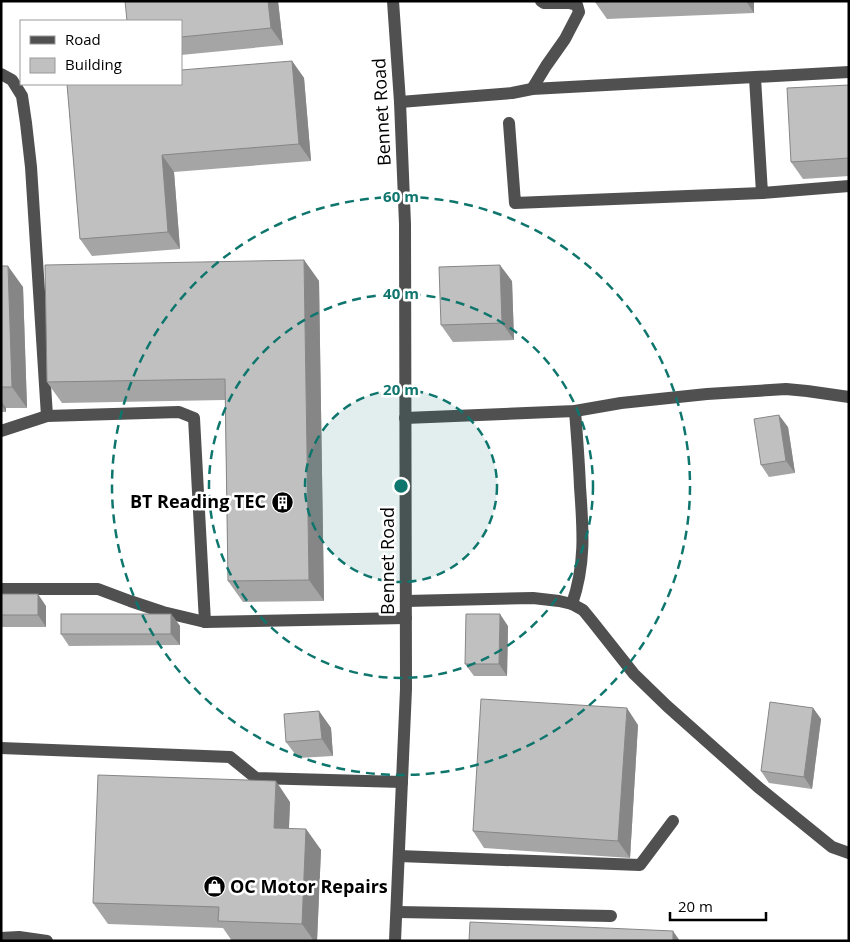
<svg xmlns="http://www.w3.org/2000/svg" width="850" height="942" viewBox="0 0 850 942" font-family="'Open Sans',sans-serif">
<style>
.lines{fill:none;stroke-linecap:round;stroke-linejoin:round}
.minor{stroke:#505050;stroke-width:12}
.wall{fill:#a5a5a5}
.shaded-wall{fill:#868686}
.building{fill:#c0c0c0;stroke:#868686}
.ring{fill:none;stroke:#0f766e;stroke-width:2.5;stroke-dasharray:9 6}
.labels{text-anchor:middle;stroke-width:5;stroke-linejoin:round;paint-order:stroke}
.street-label{font-size:18px;fill:#000;stroke:#fff}
.poi-label{font-size:18px;font-weight:bold;fill:#000;stroke:#fff;text-anchor:end}
.centre{fill:#0f766e;stroke:#fff;stroke-width:2.5}
.ring-label{font-size:15px;text-anchor:middle;font-weight:bold;fill:#0f766e;stroke:#fff;stroke-width:5;stroke-linejoin:round;paint-order:stroke}
</style>
<rect width="100%" height="100%" fill="#fff"/>
<g class="lines">
<g class="minor">
<path d="M393,1L400,102L405,224L406,689L395,941"/>
<path d="M1,74L12,80L22,96L26,123L31,167L47,416"/>
<path d="M755,78L762,193L849,186"/>
<path d="M532,89L546,66L565,39L579,12L577,5L569,3H544L541,1"/>
<path d="M400,102L512,93L532,89L849,72"/>
<path d="M509,123L515,203L762,193"/>
<path d="M405,418L575,411L621,403L707,394L786,389L807,391L849,397"/>
<path d="M1,431L47,416L179,412L194,418L205,622"/>
<path d="M1,589H98L130,601L163,612L205,622L406,618"/>
<path d="M406,601L533,598L559,601L572,604L583,610L592,621L634,674L667,706L758,787L832,847L849,853"/>
<path d="M572,604C586,563 583,529 580,487C579,461 577,436 575,411"/>
<path d="M1,748L230,757L256,778L402,782"/>
<path d="M399,856L640,865L673,821"/>
<path d="M397,912L611,916"/>
<path d="M1,938L19,937L47,941"/>
</g>
</g>
<g class="wall">
<path d="M125,1H278L283,45L181,55V21Z"/>
<path d="M595,1H754V13L607,19L595,2Z"/>
<path d="M292,61L304,78L311,161L174,172L180,249L92,256L80,239L67,84Z"/>
<path d="M849,85V176L803,179L791,162Z"/>
<path d="M304,260L319,281L324,601L243,602L228,581L225,400L62,403L47,382Z"/>
<path d="M1,266L23,287L27,408H6V412H1Z"/>
<path d="M512,281L514,340L453,342L441,325Z"/>
<path d="M788,427L795,473L769,477L761,465Z"/>
<path d="M1,594L46,606V627H1Z"/>
<path d="M171,614L180,626V645L69,646L61,634Z"/>
<path d="M508,626L507,676H474L465,664Z"/>
<path d="M813,708L821,719L812,789L769,783L761,771Z"/>
<path d="M319,711L331,728L333,756L298,758L286,742Z"/>
<path d="M638,725L630,858L484,848L473,831Z"/>
<path d="M290,802L289,829H306L321,850L317,941H232L223,928L108,924L93,903Z"/>
</g>
<g class="shaded-wall">
<path d="M268,1H278L283,45L271,28Z"/>
<path d="M746,1H754V13Z"/>
<path d="M292,61L304,78L311,161L299,144Z"/>
<path d="M162,155L174,172L180,249L168,232Z"/>
<path d="M304,260L319,281L324,601L309,580Z"/>
<path d="M500,265L512,281L514,340L502,323Z"/>
<path d="M8,266L23,287L27,408L12,387Z"/>
<path d="M1,401L6,408V412L1,404Z"/>
<path d="M779,415L788,427L795,473L786,461Z"/>
<path d="M38,594L46,606V627L38,615Z"/>
<path d="M171,614L180,626V645L171,634Z"/>
<path d="M500,614L508,626L507,676L499,664Z"/>
<path d="M627,708L638,725L630,858L618,841Z"/>
<path d="M813,708L821,719L812,789L804,777Z"/>
<path d="M319,711L331,728L333,756L322,739Z"/>
<path d="M276,781L290,802L288,849L274,828Z"/>
<path d="M306,829L321,850L317,941H314L302,924Z"/>
<path d="M673,931L680,941H673Z"/>
</g>
<g class="building">
<path d="M125,1H268L271,28L181,37V21H127Z"/>
<path d="M595,1H622L595,2Z"/>
<path d="M292,61L299,144L162,155L168,232L80,239L67,84H181V70Z"/>
<path d="M849,85V158L791,162L787,88Z"/>
<path d="M304,260L309,580L228,581L225,379L47,382L45,265Z"/>
<path d="M500,265L502,323L441,325L439,267Z"/>
<path d="M1,266H8L12,387H1Z"/>
<path d="M779,415L786,461L761,465L754,419Z"/>
<rect x="1" y="594" width="37" height="21"/>
<rect x="61" y="614" width="110" height="20"/>
<path d="M466,614H500L499,664H465Z"/>
<path d="M481,699L627,708L618,841L473,831Z"/>
<path d="M770,702L813,708L804,777L761,771Z"/>
<path d="M319,711L322,739L286,742L284,714Z"/>
<path d="M98,775L276,781L274,828L306,829L302,924L218,921L219,907L93,903Z"/>
<path d="M470,922L673,931V941H469Z"/>
</g>
<circle cx="401" cy="486" r="96" fill="#0f766e" fill-opacity=".12"/>
<g class="ring">
<circle cx="401" cy="486" r="96"/>
<circle cx="401" cy="486" r="192"/>
<circle cx="401" cy="486" r="289"/>
</g>
<defs>
<symbol id="building-disc" viewBox="-11 -11 22 22"><circle r="9.5" fill="#000" stroke="#fff"/><path d="M-4-6H4V6H1V3H-1V6H-4ZM-2.5-4.3h1.7v1.8h-1.7ZM.8-4.3h1.7v1.8H.8ZM-2.5-1h1.7V.8h-1.7ZM.8-1h1.7V.8H.8Z" fill="#fff"/></symbol>
<symbol id="shop-disc" viewBox="-11 -11 22 22"><circle r="9.5" fill="#000" stroke="#fff"/><path d="M-5-2.5h2.3a2.7 3.5 0 0 1 5.4 0H5L5.5 6h-11ZM-1.5-2.5h3a1.5 2.3 0 0 0-3 0Z" fill="#fff"/></symbol>
</defs>
<g fill-rule="evenodd">
<use href="#building-disc" x="270" y="490" width="25" height="25"/>
<use href="#shop-disc" x="202" y="874" width="25" height="25"/>
</g>
<g class="labels">
<g class="street-label">
<text transform="translate(382 112) rotate(-93)" y="6">Bennet Road</text>
<text transform="translate(388 561) rotate(-90)" y="6">Bennet Road</text>
</g>
<g class="poi-label">
<text x="266" y="508">BT Reading TEC</text>
<text x="230" y="893" text-anchor="start">OC Motor Repairs</text>
</g>
</g>
<circle cx="401" cy="486" r="8" class="centre"/>
<g class="ring-label">
<text x="401" y="202">60 m</text>
<text x="401" y="299">40 m</text>
<text x="401" y="395">20 m</text>
</g>
<rect width="850" height="942" fill="none" stroke="#000000" stroke-width="5"/>
<rect x="20" y="20" width="162" height="65" fill="#ffffff" stroke="#999999"/>
<rect x="30" y="36" width="25" height="8" fill="#505050" stroke="#999999"/>
<text x="65" y="45" font-size="15" fill="#000000">Road</text>
<rect x="30" y="58" width="25" height="15" fill="#c0c0c0" stroke="#999999"/>
<text x="65" y="70" font-size="15" fill="#000000">Building</text>
<path d="M670 912v8h96v-8" fill="none" stroke="#000000" stroke-width="2.5"/>
<text x="678" y="912" font-size="15" fill="#000000" stroke="#ffffff" stroke-width="4" paint-order="stroke">20 m</text>
</svg>
